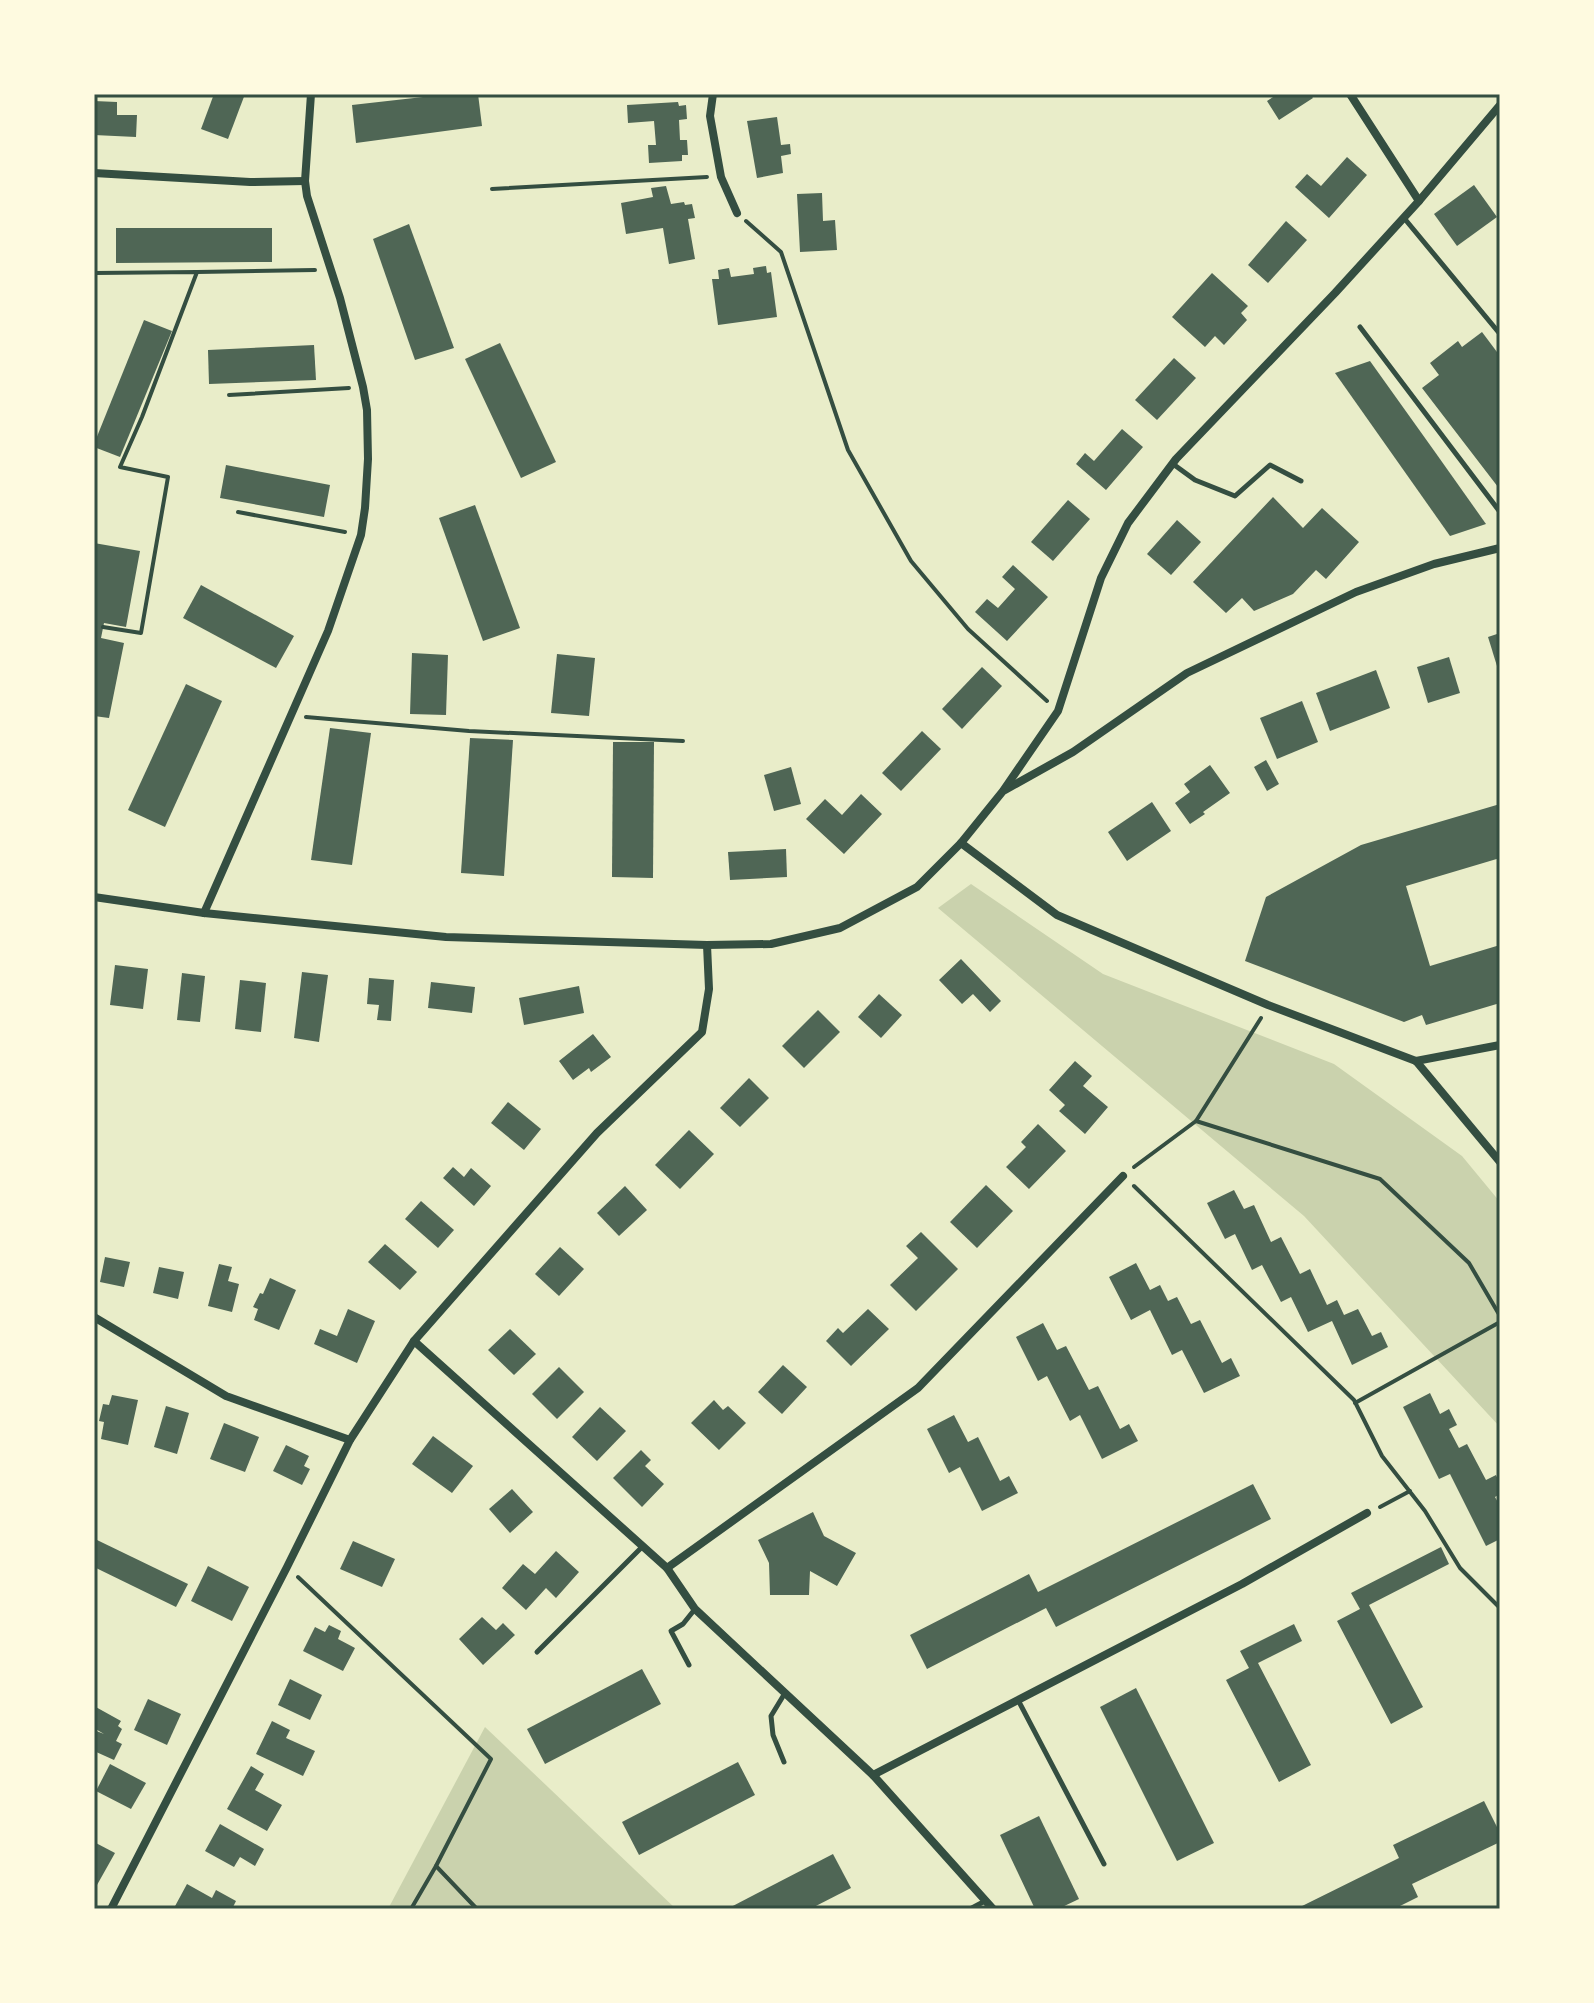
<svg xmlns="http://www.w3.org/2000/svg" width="1594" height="2003" viewBox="0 0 1594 2003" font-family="Lato,sans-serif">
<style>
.green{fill:#cad2ad}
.building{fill:#4f6655}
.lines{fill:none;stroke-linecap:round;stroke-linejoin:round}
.path{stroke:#344e41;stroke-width:4}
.service{stroke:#344e41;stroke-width:5}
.minor{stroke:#344e41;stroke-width:8}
.neatline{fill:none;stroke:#344e41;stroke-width:3}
</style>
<rect width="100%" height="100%" fill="#e9edc9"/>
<g class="green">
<path d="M971,884L1103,974L1334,1064L1462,1156L1500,1202V1427L1304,1216L938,908Z"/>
<path d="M485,1727L676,1909H388Z"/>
</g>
<g class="building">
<path d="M214,94H245L228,139L201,129Z"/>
<path d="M422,94H478L482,126L356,143L352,105L423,97Z"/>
<path d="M1275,94H1310L1313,98L1279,120L1267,101L1276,95Z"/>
<path d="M94,101L117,102V115H137L136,137L94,135Z"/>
<path d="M678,102L679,106L686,105L687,119L679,120L680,140H687L688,155H682V161L649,163L648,145H656L654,121L628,123L627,105Z"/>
<path d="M777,117L781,145L790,144L791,154L781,156L783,173L757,178L747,121Z"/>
<path d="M1347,157L1367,175L1329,218L1295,187L1307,174L1321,186Z"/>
<path d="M1474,185L1497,217L1457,246L1434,214Z"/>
<path d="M666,186L671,204L684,202L685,205L692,204L695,218L688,219L695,259L669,264L663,228L626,234L621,203L653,197L651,188Z"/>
<path d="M822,193L823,221L835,220L837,250L800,252L797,194Z"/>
<path d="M1286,221L1307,240L1268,283L1248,265Z"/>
<path d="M409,224L454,348L415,360L373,239Z"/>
<path d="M116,228H272V262L116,263Z"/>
<path d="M766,266L767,273L771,272L777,317L718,325L712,279H719L718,270L729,268L731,277L754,274L753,268Z"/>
<path d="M1212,273L1248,306L1241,313L1247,320L1224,345L1215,336L1205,347L1172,317Z"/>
<path d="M144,320L172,331L120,457L94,447V444Z"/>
<path d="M1482,332L1500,356V485L1498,487L1422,388L1439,375L1430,363L1458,341L1462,347Z"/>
<path d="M500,343L556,462L521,478L465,359Z"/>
<path d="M314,345L316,380L209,384L208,350Z"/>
<path d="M1174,358L1196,378L1157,420L1135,400Z"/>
<path d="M1370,361L1435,452L1486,524L1450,536L1335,373Z"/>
<path d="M1122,429L1143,447L1106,490L1076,464L1085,453L1094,461Z"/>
<path d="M226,465L330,485L324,517L220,498Z"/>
<path d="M1273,497L1303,528L1322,508L1359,542L1326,579L1316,570L1293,594L1254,611L1242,598L1226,613L1193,582Z"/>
<path d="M1068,500L1090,519L1053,561L1031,542Z"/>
<path d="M475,505L520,628L483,641L439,518Z"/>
<path d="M1177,520L1201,542L1171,575L1147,554Z"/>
<path d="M94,543L140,551L126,627L104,623L101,638L124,643L109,718L94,716Z"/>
<path d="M1013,565L1048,597L1007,641L975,612L987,599L998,608L1015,589L1002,577Z"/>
<path d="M201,585L294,636L276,668L183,618Z"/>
<path d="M1500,633V666H1497L1488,637Z"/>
<path d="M412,653L448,655L446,715L410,714Z"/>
<path d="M557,654L595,658L589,716L551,713Z"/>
<path d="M1449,657L1460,693L1428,703L1417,667Z"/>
<path d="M982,667L1002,686L962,729L942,709Z"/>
<path d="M1376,670L1390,708L1330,731L1316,693Z"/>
<path d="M186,684L222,701L165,827L128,810Z"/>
<path d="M1302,701L1318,742L1277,759L1260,718Z"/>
<path d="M330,728L371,733L352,865L311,860Z"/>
<path d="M922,731L941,749L901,791L882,773Z"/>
<path d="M470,738L513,740L504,876L461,873Z"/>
<path d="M613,742H654L653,878L612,877Z"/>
<path d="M1266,760L1279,784L1267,791L1254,767Z"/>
<path d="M1210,765L1230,793L1203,812L1205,814L1190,824L1175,803L1190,792L1184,784Z"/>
<path d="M791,767L801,804L774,811L764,775Z"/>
<path d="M861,794L882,814L844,854L806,819L825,799L842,815Z"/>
<path d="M1152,802L1171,831L1127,861L1108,832Z"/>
<path d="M1500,804V858L1406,886L1430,966L1500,945V1003L1426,1025L1422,1015L1404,1022L1245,961L1266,897L1361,845Z"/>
<path d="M786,849L787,877L730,880L728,852Z"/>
<path d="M961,959L1001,1001L990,1012L973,994L962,1004L939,980Z"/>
<path d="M115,965L148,969L143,1009L110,1005Z"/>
<path d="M302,972L328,975L319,1042L294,1038Z"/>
<path d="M182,973L205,976L200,1022L177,1020Z"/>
<path d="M369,978L394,980L391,1021L377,1020L379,1005L367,1004Z"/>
<path d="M240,980L266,983L261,1032L235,1029Z"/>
<path d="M431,982L475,987L472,1013L428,1008Z"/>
<path d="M579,986L584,1013L524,1025L519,998Z"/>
<path d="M879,994L902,1015L881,1038L858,1017Z"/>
<path d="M818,1010L840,1032L804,1068L782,1046Z"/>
<path d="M593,1034L611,1057L591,1072L589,1068L573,1080L559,1061Z"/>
<path d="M1075,1061L1092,1076L1083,1086L1108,1107L1085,1134L1059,1111L1065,1105L1049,1090Z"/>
<path d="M749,1078L769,1098L740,1127L720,1108Z"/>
<path d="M508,1102L541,1129L524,1150L491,1123Z"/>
<path d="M1038,1124L1066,1151L1029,1189L1006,1167L1026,1147L1021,1142Z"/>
<path d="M689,1130L714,1154L680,1189L655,1165Z"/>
<path d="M453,1167L464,1177L471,1168L491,1186L474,1206L443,1178Z"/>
<path d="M986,1185L1013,1211L977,1248L950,1222Z"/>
<path d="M625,1186L647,1210L619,1236L597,1213Z"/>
<path d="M1234,1190L1244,1209L1254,1205L1271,1242L1281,1237L1300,1274L1310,1269L1327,1305L1337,1300L1344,1315L1358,1309L1372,1336L1381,1332L1388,1347L1352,1365L1332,1321L1308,1332L1291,1297L1281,1302L1262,1265L1252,1270L1235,1234L1225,1239L1207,1203Z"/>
<path d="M421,1201L454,1230L438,1248L405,1219Z"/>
<path d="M921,1232L958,1269L916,1311L890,1285L918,1258L906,1246Z"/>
<path d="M385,1244L417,1272L400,1290L368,1262Z"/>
<path d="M560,1247L584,1269L559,1296L535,1274Z"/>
<path d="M105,1257L130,1262L124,1287L100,1282Z"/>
<path d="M1136,1263L1150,1290L1160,1285L1168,1301L1177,1297L1191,1324L1200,1320L1222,1363L1231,1358L1240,1376L1204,1393L1182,1350L1172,1355L1150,1310L1131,1320L1109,1277Z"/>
<path d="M219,1264L232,1267L228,1281L239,1284L232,1312L208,1306Z"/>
<path d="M159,1267L184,1272L178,1299L153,1293Z"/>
<path d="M270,1278L296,1290L279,1330L254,1320L258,1309L253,1307L260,1293L263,1294Z"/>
<path d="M348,1309L375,1321L357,1363L314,1344L320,1329L337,1336Z"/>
<path d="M868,1309L889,1329L851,1366L826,1341L838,1328L843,1333Z"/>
<path d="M1043,1323L1057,1350L1066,1346L1089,1390L1098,1386L1120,1429L1129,1424L1138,1441L1102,1459L1080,1415L1070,1421L1047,1376L1038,1381L1016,1337Z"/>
<path d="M510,1329L536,1354L514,1375L488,1350Z"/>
<path d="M783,1365L807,1387L782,1414L758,1392Z"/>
<path d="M559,1367L584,1392L557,1419L532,1394Z"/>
<path d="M1430,1393L1440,1414L1449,1409L1457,1425L1449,1429L1459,1448L1467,1444L1486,1480L1496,1475L1500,1484V1494L1495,1497L1500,1506V1539L1486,1546L1450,1474L1439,1479L1403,1407Z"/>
<path d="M112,1395L138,1400L128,1445L101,1439L104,1422L99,1421L103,1404L109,1405Z"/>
<path d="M714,1400L723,1410L728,1406L746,1423L719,1450L691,1423Z"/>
<path d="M166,1406L189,1413L177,1454L154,1447Z"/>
<path d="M600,1407L626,1431L597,1461L572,1437Z"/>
<path d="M954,1415L968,1442L978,1437L1000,1481L1009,1476L1018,1493L982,1511L960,1467L949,1473L927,1429Z"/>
<path d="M224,1423L259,1437L245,1472L210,1459Z"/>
<path d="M433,1436L473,1466L452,1493L412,1464Z"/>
<path d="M286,1445L309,1456L304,1466L310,1469L302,1485L273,1471Z"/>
<path d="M641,1450L651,1460L645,1466L664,1484L642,1507L613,1478Z"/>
<path d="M1253,1484L1271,1519L1056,1627L1046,1608L927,1669L910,1635L1029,1574L1038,1592Z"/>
<path d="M512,1489L533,1512L510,1533L489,1509Z"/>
<path d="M813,1512L824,1536L856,1553L837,1586L810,1571L809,1595H770L769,1563L758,1540Z"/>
<path d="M97,1540L188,1584L176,1607L94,1567V1547Z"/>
<path d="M353,1541L395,1559L382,1587L340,1569Z"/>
<path d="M1441,1547L1449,1564L1369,1605L1423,1707L1391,1724L1337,1621L1360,1609L1351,1593Z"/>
<path d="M556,1551L579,1572L556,1598L546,1588L526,1610L502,1588L523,1564L535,1574Z"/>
<path d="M208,1566L249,1587L232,1621L191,1601Z"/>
<path d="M482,1617L496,1630L503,1623L515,1635L483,1665L459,1639Z"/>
<path d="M1294,1624L1302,1641L1258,1663L1311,1765L1279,1782L1226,1680L1249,1668L1240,1651Z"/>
<path d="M329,1625L341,1631L338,1639L355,1648L343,1671L303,1651L315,1627L325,1632Z"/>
<path d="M642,1669L661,1704L545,1764L527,1729Z"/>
<path d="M290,1679L322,1695L310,1720L278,1705Z"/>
<path d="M1136,1688L1214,1843L1177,1861L1100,1707Z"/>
<path d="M148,1699L181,1714L167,1745L134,1730Z"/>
<path d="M94,1706L121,1721L118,1726L122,1729L116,1741L122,1744L114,1760L94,1751V1730L104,1734L94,1728Z"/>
<path d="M272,1721L290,1730L286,1738L315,1751L303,1776L256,1754Z"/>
<path d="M738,1762L755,1795L639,1855L622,1822Z"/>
<path d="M110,1764L146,1783L131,1809L96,1791Z"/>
<path d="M251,1766L264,1774L255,1790L282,1805L267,1831L227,1809Z"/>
<path d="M1484,1801L1500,1833V1842L1412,1884L1418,1897L1394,1909H1296L1399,1858L1393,1845Z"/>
<path d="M1039,1816L1079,1899L1058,1909H1035L1000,1835Z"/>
<path d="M220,1824L264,1849L255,1866L240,1857L234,1867L205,1851Z"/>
<path d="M94,1842L115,1853L97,1885L94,1883Z"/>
<path d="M833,1854L851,1888L810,1909H727Z"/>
<path d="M187,1884L212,1898L216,1890L236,1901L232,1909H177L174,1908Z"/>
</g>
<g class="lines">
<g class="path">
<path d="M492,189L707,177"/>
<path d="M746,221L781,252L848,450L911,561L968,629L1047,701"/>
<path d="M197,272L315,270"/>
<path d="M94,273L197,272L142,417L120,467L168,477L141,633L103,627"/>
<path d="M229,395L349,388"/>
<path d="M238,512L345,532"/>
<path d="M306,717L469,731L683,741"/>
<path d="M1261,1018L1196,1121L1380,1179L1469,1263L1500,1316"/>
<path d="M1134,1167L1196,1121"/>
<path d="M1134,1186L1354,1400L1382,1456L1425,1511L1460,1568L1500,1608"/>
<path d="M1355,1403L1500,1322"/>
<path d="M1380,1507L1410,1491"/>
<path d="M298,1577L491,1759L436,1866L411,1909"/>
<path d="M436,1866L477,1909"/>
</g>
<g class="service">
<path d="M1404,218L1500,334"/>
<path d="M1360,327L1500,512"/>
<path d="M1173,464L1195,480L1235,496L1270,465L1301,481"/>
<path d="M537,1652L643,1546"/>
<path d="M689,1665L671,1631L683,1624L695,1609"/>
<path d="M1018,1700L1104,1864"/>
<path d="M784,1762L773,1735L771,1716L785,1693"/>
<path d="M970,1909L985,1901"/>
</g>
<g class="minor">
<path d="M713,94L710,116L721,177L737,213"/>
<path d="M1350,94L1419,201"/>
<path d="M94,173L250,182L305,181"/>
<path d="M1005,790L1073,752L1187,673L1356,592L1434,564L1500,548"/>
<path d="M961,843L1057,915L1268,1005L1416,1061L1500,1162"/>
<path d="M94,897L204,913L446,937L707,945L771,944L840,928L917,887L961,843L1003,791L1058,711L1101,578L1128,523L1176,459L1335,293L1419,201L1500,105"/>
<path d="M204,913L328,631L361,535L365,508L368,459L367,410L363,387L340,298L307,196L305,181L311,94"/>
<path d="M1416,1061L1500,1045"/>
<path d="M94,1317L226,1396L350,1440"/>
<path d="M414,1341L667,1568L695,1609L873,1775L993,1909"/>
<path d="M667,1568L918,1388L1123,1176"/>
<path d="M873,1775L1242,1584L1367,1513"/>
<path d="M111,1909L287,1567L350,1440L414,1341L597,1133L702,1032L709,989L707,945"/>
</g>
</g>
<rect width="1594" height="2003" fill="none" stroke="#fefae0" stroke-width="192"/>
<rect x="96" y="96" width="1402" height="1811" class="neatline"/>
</svg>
